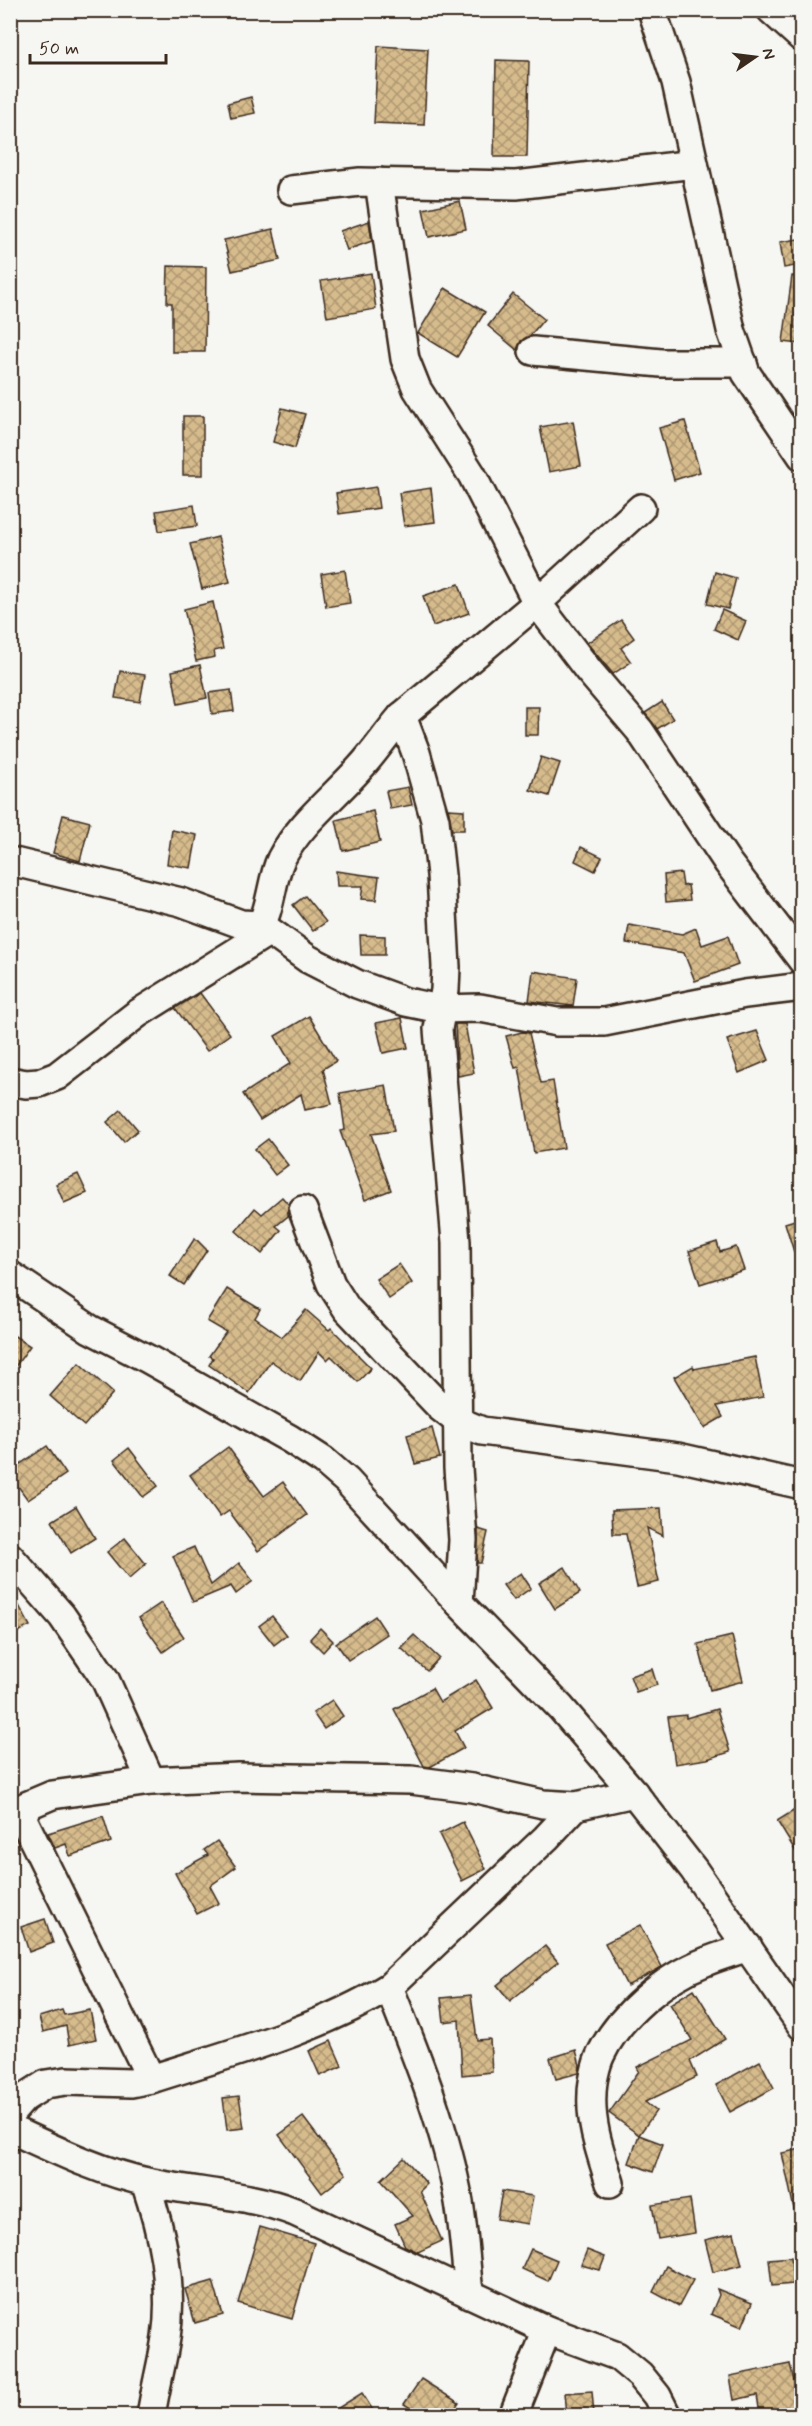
<svg xmlns="http://www.w3.org/2000/svg" width="812" height="2426" viewBox="0 0 812 2426" font-family="Mynerve,sans-serif">
<style>
.building{fill:url(#building-cross-hatch);stroke:#3b2a1e;stroke-width:1.5}
.lines{fill:none;stroke-linecap:round;stroke-linejoin:round}
.minor-casing{stroke:#3b2a1e;stroke-width:32}
.minor{stroke:#f6f6f2;stroke-width:27}
</style>
<defs>
<pattern id="building-cross-hatch" width="8" height="8" patternUnits="userSpaceOnUse" patternTransform="scale(1.5)"><rect width="8" height="8" fill="#d6bb8c"/><path d="M0 0l8 8M0 8l8-8" fill="none" stroke="#af9872"/></pattern>
</defs>
<rect width="100%" height="100%" fill="#f6f6f2"/>
<filter id="ink" filterUnits="userSpaceOnUse"><feTurbulence type="fractalNoise" baseFrequency=".0167" numOctaves="2"/><feDisplacementMap in="SourceGraphic" scale="12" xChannelSelector="R" yChannelSelector="G"/><feConvolveMatrix kernelMatrix="1 2 1 2 8 2 1 2 1" color-interpolation-filters="sRGB"/></filter>
<g filter="url(#ink)">
<g class="building">
<path d="M378,46L428,49L424,125L374,123Z"/>
<path d="M496,60L529,61L527,157H494Z"/>
<path d="M251,97L255,113L231,118L228,103Z"/>
<path d="M460,201L466,229L429,237L423,209Z"/>
<path d="M369,221L372,241L347,250L340,231Z"/>
<path d="M273,229L280,260L232,271L224,240Z"/>
<path d="M798,239L801,265L784,268L780,242Z"/>
<path d="M168,266L206,267L205,352H172V303H167Z"/>
<path d="M371,273L376,309L327,317L321,281Z"/>
<path d="M792,276L801,277V344L783,342Z"/>
<path d="M445,288L485,312L457,357L418,333Z"/>
<path d="M513,294L544,319L530,336L521,341L517,350L488,326Z"/>
<path d="M282,408L305,414L295,448L273,442Z"/>
<rect x="183" y="416" width="20" height="59"/>
<path d="M573,421L581,466L549,472L540,427Z"/>
<path d="M685,421L700,472L674,480L659,428Z"/>
<path d="M376,487L379,508L339,514L336,493Z"/>
<path d="M431,488L435,522L404,526L399,493Z"/>
<path d="M194,505L197,526L159,531L156,511Z"/>
<path d="M218,537L230,582L202,589L190,544Z"/>
<path d="M345,570L350,603L326,607L321,574Z"/>
<path d="M715,572L736,578L728,609L707,604Z"/>
<path d="M459,584L469,613L433,626L423,596Z"/>
<path d="M213,602L223,649L214,651L215,657L196,661L184,609Z"/>
<path d="M722,610L746,621L738,640L714,629Z"/>
<path d="M621,620L634,638L621,648L631,662L613,674L587,643Z"/>
<path d="M200,665L207,698L178,704L172,671Z"/>
<path d="M120,671L145,675L140,702L115,698Z"/>
<path d="M231,690L234,711L212,714L209,693Z"/>
<path d="M662,702L673,719L657,729L645,713Z"/>
<path d="M525,707H539L538,735H525Z"/>
<path d="M541,757L560,763L549,796L530,790Z"/>
<path d="M408,787L412,805L390,809L386,791Z"/>
<path d="M448,809L464,810V830H452Z"/>
<path d="M373,811L380,842L343,851L336,820Z"/>
<path d="M63,815L90,822L80,861L53,853Z"/>
<path d="M172,830L197,835L191,868L167,864Z"/>
<path d="M581,847L602,857L595,871L575,861Z"/>
<path d="M336,871L379,877L376,900L361,899L363,886H337Z"/>
<path d="M681,873L683,886L688,885L690,900L666,902L664,875Z"/>
<path d="M305,896L326,922L313,931L293,905Z"/>
<path d="M629,925L682,934L696,928L702,945L728,936L738,965L695,981L684,953L626,943Z"/>
<path d="M360,935L385,936V955H361Z"/>
<path d="M533,971L577,978L573,1006L529,1001Z"/>
<path d="M200,993L230,1034L207,1051L175,1008Z"/>
<path d="M309,1016L336,1061L323,1069L332,1104L305,1110L301,1094L260,1120L243,1094L291,1063L275,1036Z"/>
<path d="M402,1018L408,1048L383,1053L376,1023Z"/>
<path d="M455,1024H465L474,1073L458,1076Z"/>
<path d="M757,1031L769,1060L739,1073L727,1040Z"/>
<path d="M522,1032L529,1033L541,1083L553,1081L564,1148L534,1153L519,1067L515,1068L506,1036Z"/>
<path d="M386,1085L394,1131L371,1134L391,1190L365,1200L340,1131L345,1130L340,1093Z"/>
<path d="M121,1110L138,1130L124,1142L107,1122Z"/>
<path d="M268,1139L288,1165L275,1175L255,1149Z"/>
<path d="M78,1174L87,1193L64,1203L56,1184Z"/>
<path d="M282,1197L289,1205L288,1216L276,1226L281,1230L262,1254L236,1231L255,1208L262,1214Z"/>
<path d="M801,1218V1265H798L785,1223Z"/>
<path d="M195,1238L207,1250L184,1285L170,1276Z"/>
<path d="M717,1242L720,1252L736,1247L744,1270L700,1284L689,1251Z"/>
<path d="M399,1264L412,1283L389,1299L376,1279Z"/>
<path d="M227,1289L260,1309L255,1318L282,1337L306,1310L329,1330L331,1328L371,1368L358,1382L331,1356L327,1360L319,1352L300,1381L271,1361L249,1393L209,1365L213,1358L209,1356L226,1332L207,1321Z"/>
<path d="M10,1333L30,1346L10,1374Z"/>
<path d="M755,1357L763,1397L717,1406L723,1417L704,1428L674,1377L693,1366L694,1369Z"/>
<path d="M79,1363L113,1393L84,1426L50,1396Z"/>
<path d="M432,1428L440,1458L415,1464L407,1435Z"/>
<path d="M47,1446L66,1474L28,1500L10,1475V1471Z"/>
<path d="M228,1447L264,1496L283,1482L307,1515L258,1551L229,1511L220,1517L190,1475Z"/>
<path d="M129,1448L158,1486L143,1497L114,1460Z"/>
<path d="M76,1506L95,1538L71,1553L52,1521Z"/>
<path d="M661,1508L663,1536L647,1528L659,1582L637,1587L626,1534H613L612,1510Z"/>
<path d="M478,1529L488,1532L481,1563H477Z"/>
<path d="M125,1538L146,1564L129,1579L107,1552Z"/>
<path d="M194,1547L211,1585L239,1563L253,1581L236,1594L231,1586L193,1602L173,1556Z"/>
<path d="M565,1567L580,1593L555,1609L539,1583Z"/>
<path d="M521,1573L531,1588L514,1600L503,1585Z"/>
<path d="M10,1589L30,1626L10,1636Z"/>
<path d="M161,1603L184,1637L163,1652L139,1618Z"/>
<path d="M272,1616L287,1635L274,1645L259,1626Z"/>
<path d="M375,1616L387,1634L348,1660L336,1643Z"/>
<path d="M320,1628L333,1641L323,1652L310,1639Z"/>
<path d="M414,1635L439,1658L427,1671L401,1648Z"/>
<path d="M732,1636L743,1681L710,1690L698,1644Z"/>
<path d="M652,1669L657,1685L636,1692L630,1676Z"/>
<path d="M476,1680L493,1708L455,1731L464,1748L430,1767L424,1766L394,1709L432,1688L440,1702Z"/>
<path d="M332,1700L343,1716L324,1729L313,1713Z"/>
<path d="M717,1709L730,1752L707,1759L675,1764L668,1717L686,1715V1718Z"/>
<path d="M801,1806V1860L777,1821Z"/>
<path d="M103,1816L111,1842L70,1856L66,1844L55,1848L48,1833Z"/>
<path d="M463,1822L486,1869L462,1881L439,1834Z"/>
<path d="M217,1841L236,1867L210,1886L219,1903L197,1914L175,1873L208,1855L204,1850Z"/>
<path d="M45,1919L53,1943L29,1952L21,1927Z"/>
<path d="M640,1925L662,1967L627,1986L605,1943Z"/>
<path d="M545,1946L558,1962L510,2001L497,1985Z"/>
<path d="M694,1989L725,2039L690,2061L697,2077L645,2102L656,2111L639,2135L609,2113L639,2071L637,2067L692,2040L670,2004Z"/>
<path d="M471,1995L477,2040L490,2039L492,2072L462,2075L459,2020L444,2022L441,1998Z"/>
<path d="M62,2010L64,2015L90,2010L96,2039L69,2045L66,2026L43,2032L39,2017Z"/>
<path d="M331,2041L342,2066L320,2076L309,2051Z"/>
<path d="M576,2050L580,2065L579,2073L556,2079L550,2058Z"/>
<path d="M760,2061L774,2088L730,2112L716,2085Z"/>
<path d="M239,2096L244,2128L227,2130L223,2098Z"/>
<path d="M303,2117L346,2174L322,2193L279,2135Z"/>
<path d="M639,2135L663,2144L653,2172L629,2163Z"/>
<path d="M801,2149V2213L795,2214L782,2153Z"/>
<path d="M404,2158L427,2184L420,2191L442,2241L418,2252L405,2246L395,2224L413,2216L381,2180Z"/>
<path d="M502,2191L533,2196L528,2224L497,2219Z"/>
<path d="M690,2199L695,2233L658,2239L652,2205Z"/>
<path d="M260,2227L314,2243L292,2319L238,2303Z"/>
<path d="M734,2233L742,2265L713,2272L705,2240Z"/>
<path d="M531,2249L557,2260L548,2281L522,2269Z"/>
<path d="M587,2250L605,2257L600,2270L581,2265Z"/>
<path d="M791,2257L793,2284L772,2286L769,2259Z"/>
<path d="M666,2266L693,2280L679,2306L653,2292Z"/>
<path d="M213,2281L223,2315L195,2323L185,2289Z"/>
<path d="M717,2289L752,2303L742,2327L711,2314L719,2295Z"/>
<path d="M790,2364L795,2385L801,2384V2415H760L757,2395L734,2400L730,2376Z"/>
<path d="M421,2379L459,2403L451,2415H422L404,2404Z"/>
<path d="M592,2391L594,2415H567L565,2393Z"/>
<path d="M362,2393L376,2415H327Z"/>
</g>
<g class="lines">
<defs>
<g id="minor">
<path d="M652,10L676,82L731,330L746,373L802,456"/>
<path d="M771,10L802,38"/>
<path d="M379,182L405,359L417,389L472,475L537,603L589,671L640,731L728,863L802,960"/>
<path d="M291,190L360,182L516,185L694,164"/>
<path d="M533,351L661,363H743"/>
<path d="M402,716L416,753L435,820L441,875L446,967L445,990L438,1029L456,1242L458,1468L463,1540L459,1603"/>
<path d="M10,861L181,902L241,924L261,925L308,959L357,984L406,1002L440,1009L480,1008L557,1022H604L745,994L802,987"/>
<path d="M261,925C272,905 271,880 281,859C299,824 333,798 359,769C375,752 387,733 402,716L537,603L641,508"/>
<path d="M10,1081L26,1084L39,1083L57,1076L137,1014L268,932"/>
<path d="M303,1210L331,1284L347,1309L441,1408L458,1421L482,1431L678,1457L802,1485"/>
<path d="M10,1275L90,1329L148,1359L290,1439L324,1461L347,1481L459,1603L561,1708L634,1793L694,1870L802,2026"/>
<path d="M10,1557L62,1616L105,1679L151,1781"/>
<path d="M389,1987C417,2057 446,2128 459,2202C464,2233 466,2264 469,2294"/>
<path d="M151,2079L23,1819L26,1806L52,1795L151,1781L239,1777L411,1780L472,1788L543,1804L576,1806L634,1793"/>
<path d="M10,2114L24,2098L46,2084L66,2081L131,2083L151,2079C232,2053 316,2031 389,1987L546,1838L576,1806"/>
<path d="M10,2129C54,2149 100,2172 147,2182C196,2193 249,2194 295,2212L547,2330L617,2356L640,2375L657,2396L667,2416"/>
<path d="M145,2182C162,2232 174,2285 166,2338C162,2364 155,2389 151,2416"/>
<path d="M610,2183C601,2154 590,2125 592,2094C592,2083 596,2064 601,2054C619,2016 665,1977 705,1962C719,1956 734,1952 748,1947"/>
<path d="M513,2416L547,2330"/>
</g>
</defs>
<use href="#minor" class="minor-casing"/>
<use href="#minor" class="minor"/>
</g>
</g>
<rect width="812" height="2426" fill="none" stroke="#f6f6f2" stroke-width="36"/>
<rect x="18" y="18" width="776" height="2390" fill="none" stroke="#3b2a1e" stroke-width="2" filter="url(#ink)"/>
<g transform="translate(755 57) rotate(76)" stroke="#f6f6f2" stroke-width="4.5" paint-order="stroke">
<path d="M0-4.5L10 22L0 15L-10 22Z" fill="#3b2a1e"/>
<text y="-9" font-size="16" font-weight="bold" text-anchor="middle" fill="#3b2a1e">N</text>
</g>
<path d="M30 54v9h136v-9" fill="none" stroke="#3b2a1e" stroke-width="3"/>
<text x="39" y="54" font-size="18" fill="#3b2a1e" stroke="#f6f6f2" stroke-width="4.5" paint-order="stroke">50 m</text>
</svg>
